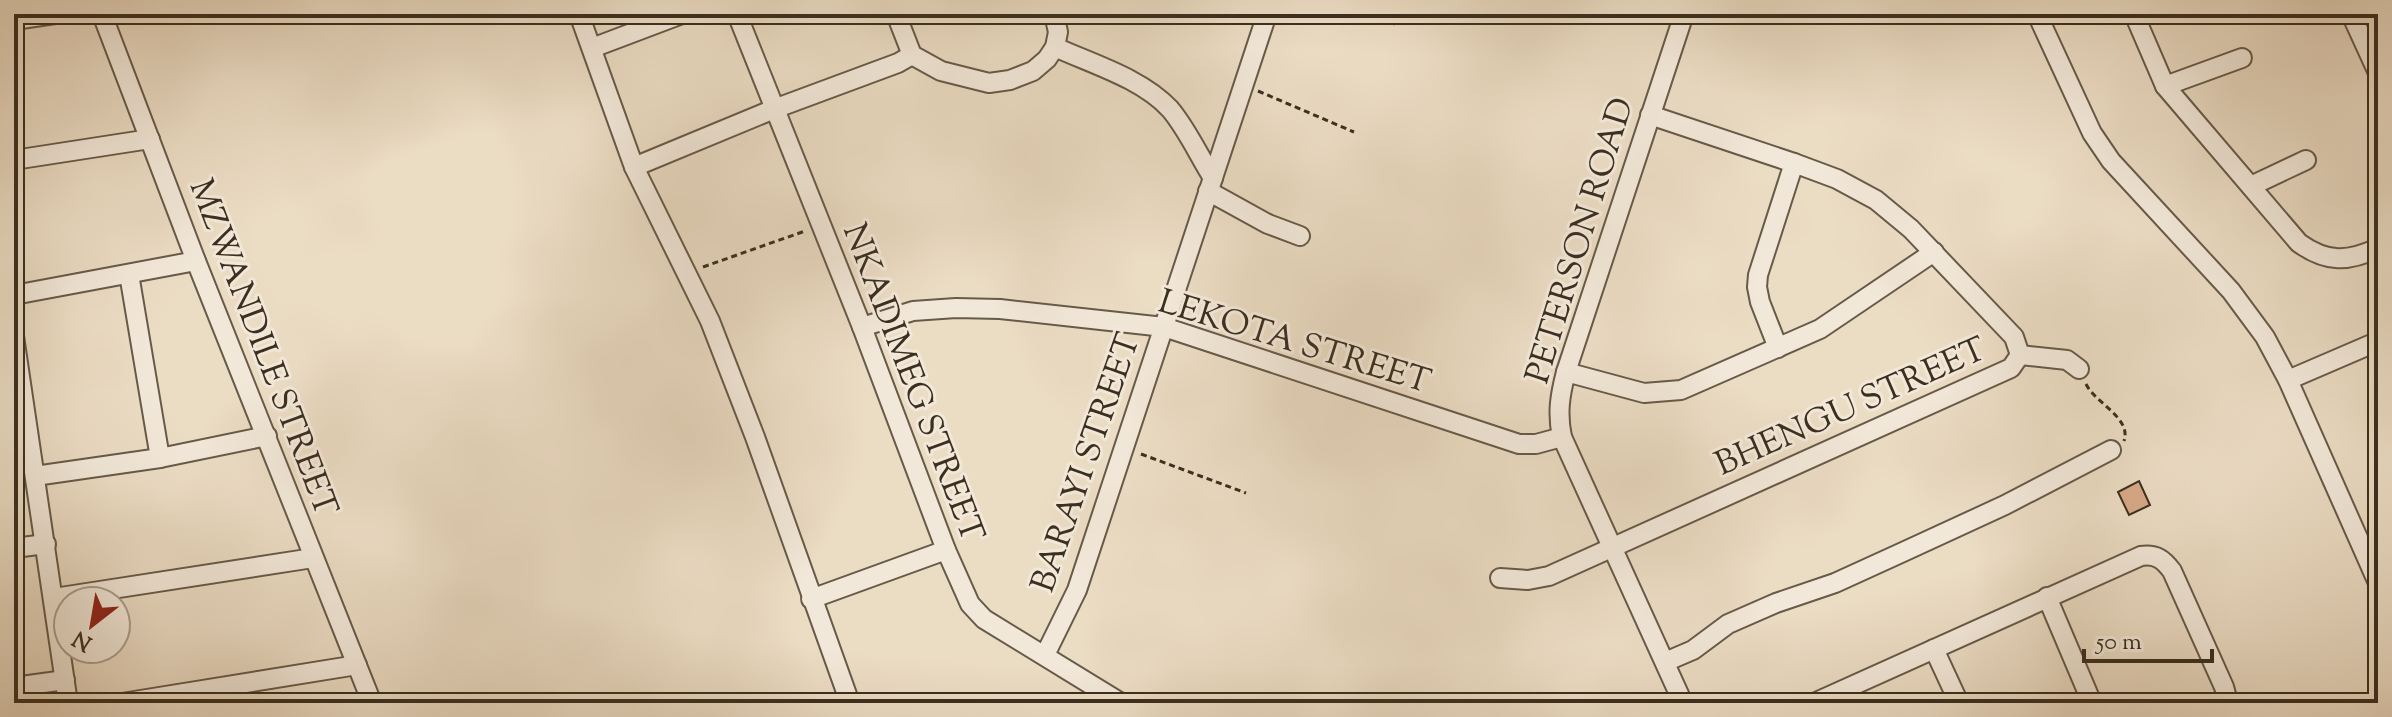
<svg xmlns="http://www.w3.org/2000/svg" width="2392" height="717" viewBox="0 0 2392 717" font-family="'Sorts Mill Goudy',serif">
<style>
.building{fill:#d8a988;stroke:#3b2f1f;stroke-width:2}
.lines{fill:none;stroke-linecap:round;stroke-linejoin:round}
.minor-casing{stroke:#675a48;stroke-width:22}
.path{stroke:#3b2f1f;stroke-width:3;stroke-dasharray:6 4;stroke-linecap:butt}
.minor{stroke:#f2e8d9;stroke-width:18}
.labels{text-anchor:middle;stroke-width:6;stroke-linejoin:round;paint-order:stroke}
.street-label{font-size:34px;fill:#3b2f1f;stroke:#f2e8d9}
</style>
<rect width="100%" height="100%" fill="#ebdcc4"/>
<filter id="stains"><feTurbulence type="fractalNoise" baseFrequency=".0025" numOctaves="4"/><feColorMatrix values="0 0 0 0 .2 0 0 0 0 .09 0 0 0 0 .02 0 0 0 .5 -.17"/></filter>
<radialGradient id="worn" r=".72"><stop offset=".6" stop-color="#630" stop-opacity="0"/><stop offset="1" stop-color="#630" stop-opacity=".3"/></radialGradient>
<path class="building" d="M2139,481L2150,505L2129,515L2118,492Z"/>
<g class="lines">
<defs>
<g id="minor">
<path d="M102,14L196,261L372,703"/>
<path d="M579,14L634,167L710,321L755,437L850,703"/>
<path d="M737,14L862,327L946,550L970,604L984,619L1121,703"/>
<path d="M896,14L912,55L941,71L989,83L1010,80L1033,71L1047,59L1055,47L1058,32L1054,14"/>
<path d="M2037,14L2092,133L2111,161L2231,291L2265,337L2288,380L2378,583"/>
<path d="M2134,14L2165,86L2299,243C2327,263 2348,262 2378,248"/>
<path d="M2351,14L2378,73"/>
<path d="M14,20L55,14"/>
<path d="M1055,47C1092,64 1141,78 1170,109C1187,129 1199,156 1213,178"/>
<path d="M592,48L682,14"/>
<path d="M2165,86L2242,58"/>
<path d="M14,160L150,139"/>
<path d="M634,167L774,109L898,63L912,55"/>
<path d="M2251,186L2306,160"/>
<path d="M1208,191L1268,224L1300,236"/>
<path d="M129,274L160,458"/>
<path d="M14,295L196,261"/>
<path d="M862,327L913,311L956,308L1000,309L1164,327L1519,444H1536L1562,437"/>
<path d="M14,336L68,703"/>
<path d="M1778,348L1760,302L1757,287L1758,275L1794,163"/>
<path d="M2020,355L2067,360L2079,369"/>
<path d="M1566,372L1644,393L1681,390L1820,329L1934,252"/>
<path d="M2288,380L2374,343L2378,344"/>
<path d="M35,476L160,458L267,436"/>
<path d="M14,548L46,544"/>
<path d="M1500,578L1528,580L1549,576L2011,368L2020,355L2014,337L1911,229L1876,200L1837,179L1794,163L1650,115"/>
<path d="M2047,597L2092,703"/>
<path d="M54,598L313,558"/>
<path d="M811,599L946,550"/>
<path d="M1934,649L1959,703"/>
<path d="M1045,655L1077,590L1267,14"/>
<path d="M1665,662L1693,650L1728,624L1776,603L1835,583L1903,552L2005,505L2111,450"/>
<path d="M14,687L65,680"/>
<path d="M122,703L357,665"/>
<path d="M1683,703L1562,437C1557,413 1560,395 1566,372L1684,14"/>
<path d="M1814,703L2141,556C2156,554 2163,559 2172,571L2224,687L2227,698L2225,703"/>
</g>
</defs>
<use href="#minor" class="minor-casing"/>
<g class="path">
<path d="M1372,14L1395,24"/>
<path d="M1258,91L1354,132"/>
<path d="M703,267L805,231"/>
<path d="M2086,384C2095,403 2132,418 2124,441"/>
<path d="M1141,454L1246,493"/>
</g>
<use href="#minor" class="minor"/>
</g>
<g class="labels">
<g class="street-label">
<text transform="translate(1578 240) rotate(-73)" y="12">PETERSON ROAD</text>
<text transform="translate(1295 340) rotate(17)" y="12">LEKOTA STREET</text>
<text transform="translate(265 347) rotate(69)" y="12">MZWANDILE STREET</text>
<text transform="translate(915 382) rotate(69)" y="12">NKADIMEG STREET</text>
<text transform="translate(1850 405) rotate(-24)" y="12">BHENGU STREET</text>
<text transform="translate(1084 462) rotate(-71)" y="12">BARAYI STREET</text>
</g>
</g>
<rect width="2392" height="717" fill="none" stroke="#ebdcc4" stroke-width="48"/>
<rect x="16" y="16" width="2360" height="685" fill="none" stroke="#3b2f1f" stroke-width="4"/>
<rect x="24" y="24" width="2344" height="669" fill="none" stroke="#3b2f1f" stroke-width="2"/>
<g transform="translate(92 625) rotate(211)"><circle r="38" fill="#f2e8d9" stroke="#a99e8f" stroke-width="2"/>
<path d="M0-6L14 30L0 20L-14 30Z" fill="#8f2418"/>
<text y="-12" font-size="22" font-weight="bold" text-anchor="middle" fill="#3b2f1f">N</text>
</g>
<path d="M2084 649v12h128v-12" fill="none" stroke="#3b2f1f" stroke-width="4"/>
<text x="2096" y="649" font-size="24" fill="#3b2f1f" stroke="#f2e8d9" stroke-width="6" paint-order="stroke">50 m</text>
<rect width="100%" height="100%" filter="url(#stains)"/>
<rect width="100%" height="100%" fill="url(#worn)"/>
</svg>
